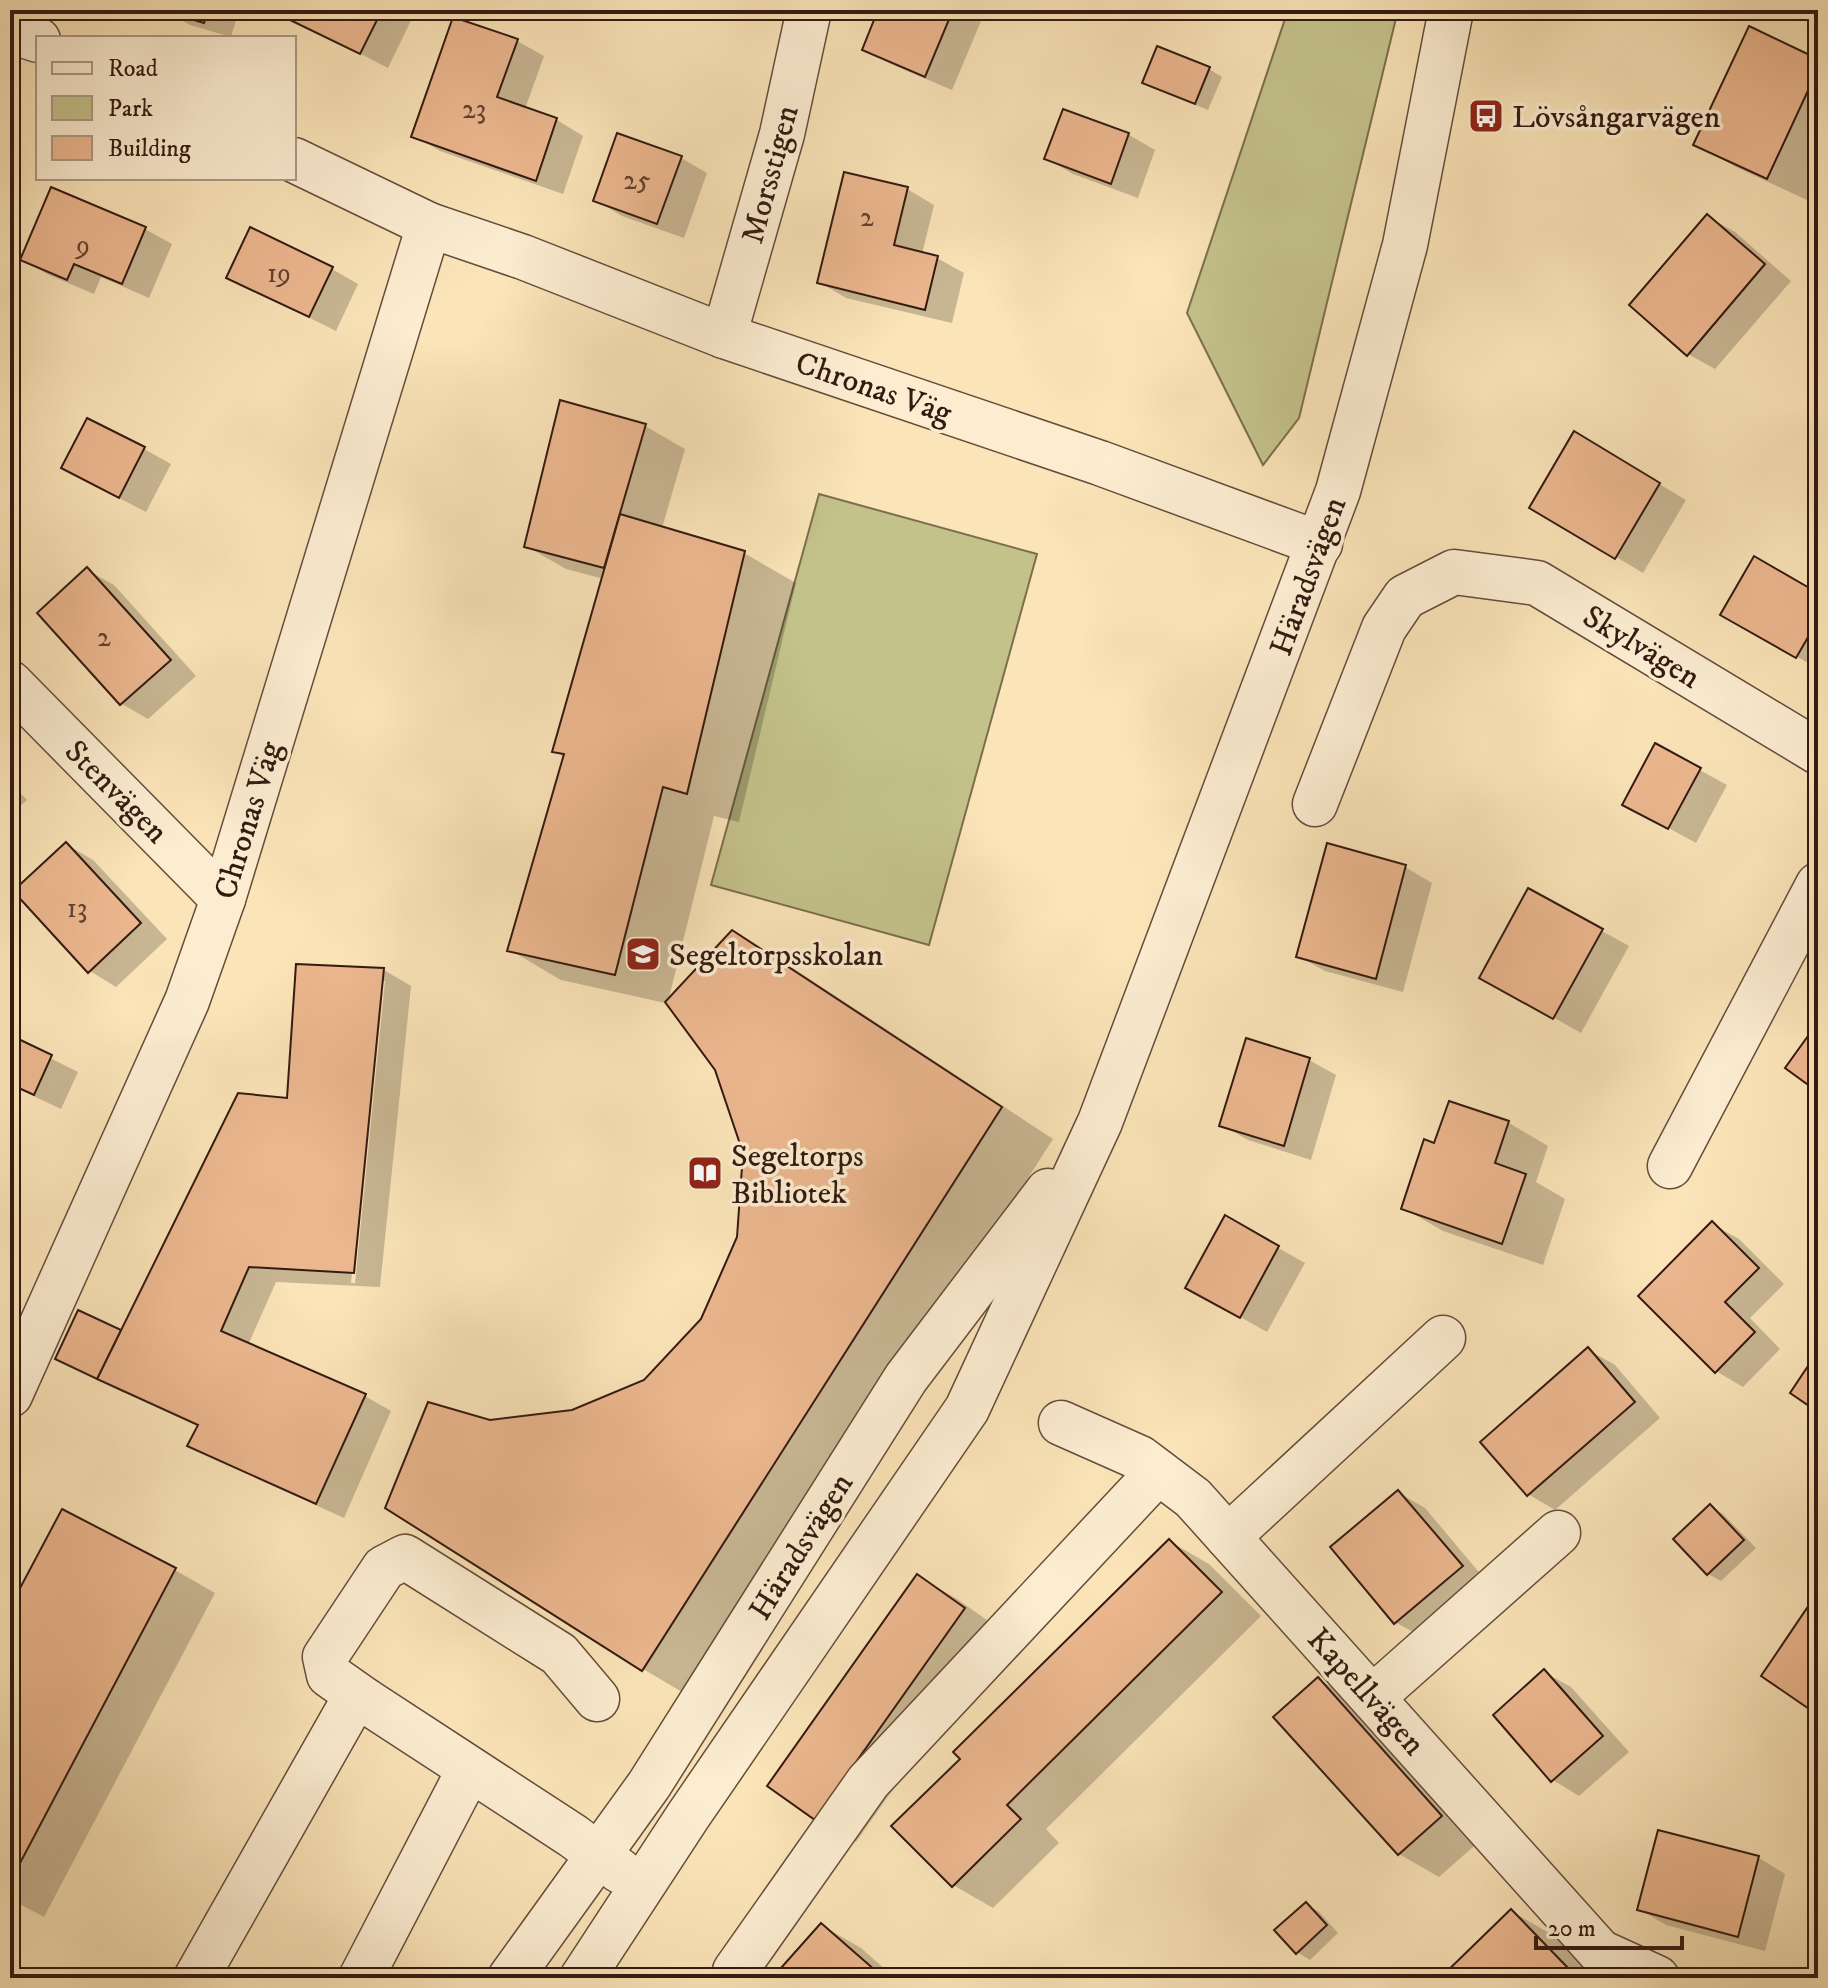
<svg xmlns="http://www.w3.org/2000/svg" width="1828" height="1988" viewBox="0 0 1828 1988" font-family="'IM FELL DW Pica',serif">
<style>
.green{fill:#c4c28b;stroke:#7c6e4e;stroke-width:2}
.shadow{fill:#0003;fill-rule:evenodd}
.building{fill:#ecb78f;stroke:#331a11;stroke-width:2}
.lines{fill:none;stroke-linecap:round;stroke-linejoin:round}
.minor-casing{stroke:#654c3b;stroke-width:47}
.minor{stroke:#fcedd1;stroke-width:44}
.labels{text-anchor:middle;stroke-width:7;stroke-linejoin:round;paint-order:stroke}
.number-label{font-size:28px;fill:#614130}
.poi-label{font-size:32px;fill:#331a11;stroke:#fcedd1;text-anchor:start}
.street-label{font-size:32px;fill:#331a11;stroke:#fcedd1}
</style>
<rect width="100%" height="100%" fill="#fae4b8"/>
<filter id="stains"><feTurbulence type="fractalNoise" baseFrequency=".0025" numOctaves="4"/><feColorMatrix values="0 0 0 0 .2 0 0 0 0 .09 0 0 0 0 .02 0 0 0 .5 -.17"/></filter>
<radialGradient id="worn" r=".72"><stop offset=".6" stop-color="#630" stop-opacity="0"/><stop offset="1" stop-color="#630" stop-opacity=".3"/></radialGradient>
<g class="green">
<path d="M1288,10H1398L1299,418L1263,465L1187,313Z"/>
<path d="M819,494L1037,554L929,945L711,885Z"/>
</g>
<g class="shadow">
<path d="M164,10H239L231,37L190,25Z"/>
<path d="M295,10H411L415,12L388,68L291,18Z"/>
<path d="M881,10H978L984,14L952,90L891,64L864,49Z"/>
<path d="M1165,10H1187L1183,17Z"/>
<path d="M517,41L544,56L525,109L557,120L583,136L563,194L440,151L414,136Z"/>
<path d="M1818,61V177L1807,200L1736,167L1696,144Z"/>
<path d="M1209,69L1222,77L1208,110L1158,89Z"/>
<path d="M1064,111L1129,135L1155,150L1138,198L1073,174L1047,159Z"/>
<path d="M681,158L707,173L684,238L622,216L595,200Z"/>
<path d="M907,189L934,205L922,254L937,258L964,273L952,323L846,298L819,282Z"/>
<path d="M1708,217L1735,232L1791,281L1715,369L1688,354Z"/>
<path d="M145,229L172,244L149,298L101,277L94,294L49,275L22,259Z"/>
<path d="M332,269L358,284L336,331L228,277Z"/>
<path d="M645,426L685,449L662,528L744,553L796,583L739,822L714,816L668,1002L732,932L784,962L1053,1139L694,1699L643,1669L572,1412L645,1381L703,1320L739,1237L745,1152L716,1069L670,1004L561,980L510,950L565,758L554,751L604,579L566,569L526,546Z"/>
<path d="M1575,434L1686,500L1643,573L1532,507Z"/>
<path d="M144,449L171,464L146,512L90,483Z"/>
<path d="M87,570L114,585L196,676L148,719L122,704L40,613Z"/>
<path d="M1818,595V669L1750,629Z"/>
<path d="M1656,746L1727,785L1696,843L1652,819Z"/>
<path d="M10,782L27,800L10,815Z"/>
<path d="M66,844L93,860L167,939L116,987L90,971Z"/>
<path d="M1405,867L1432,883L1403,992L1325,971L1298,956Z"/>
<path d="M1602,931L1629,946L1581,1033L1482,977Z"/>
<path d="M384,970L411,986L380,1287L276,1282L248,1345L365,1396L391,1411L344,1518L216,1460L189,1445L208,1427L124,1390V1393L70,1365L79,1312L122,1333ZM381,981H385L355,1283H351Z"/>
<path d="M10,1038L78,1072L61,1109L12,1086L10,1090Z"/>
<path d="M1309,1060L1336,1075L1311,1160L1248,1140L1222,1125Z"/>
<path d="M1450,1103L1509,1123L1548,1146L1536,1182L1565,1199L1543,1265L1443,1231L1403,1208L1436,1145Z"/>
<path d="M1225,1218L1305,1263L1267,1332L1187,1287Z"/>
<path d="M1712,1224L1739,1239L1784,1284L1750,1318L1780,1349L1743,1387L1716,1371Z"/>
<path d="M1588,1350L1615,1365L1660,1418L1555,1510L1528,1494Z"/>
<path d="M1399,1493L1425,1508L1488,1583L1422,1637L1395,1622Z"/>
<path d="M1711,1507L1723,1514L1756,1548L1721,1581L1708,1574Z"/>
<path d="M1169,1541L1209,1564L1261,1616L1046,1829L1059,1843L993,1908L953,1885L962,1759Z"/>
<path d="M175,1570L215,1593L44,1917L10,1899V1611Z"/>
<path d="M918,1576L957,1599L1004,1632L856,1842L816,1819Z"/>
<path d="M1544,1672L1571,1687L1629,1752L1579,1796L1553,1780Z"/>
<path d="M1318,1679L1358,1702L1481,1840L1439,1877L1399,1854Z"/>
<path d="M1659,1832L1759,1858L1785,1874L1765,1951L1666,1925L1639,1909Z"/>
<path d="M1306,1904L1319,1912L1338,1933L1310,1960L1297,1952Z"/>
<path d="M1511,1911L1563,1941L1598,1978H1443Z"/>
<path d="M821,1925L861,1948L895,1978H774Z"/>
</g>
<g class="building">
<path d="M161,10H208L204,23Z"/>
<path d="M293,10H382L360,54L288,19Z"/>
<path d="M878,10H953L925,77L862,50Z"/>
<path d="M453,17L518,39L497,97L557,118L536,181L411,137Z"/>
<path d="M1749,26L1818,59V69L1767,179L1693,145Z"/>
<path d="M1157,46L1210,67L1195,104L1142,83Z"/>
<path d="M1063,109L1129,133L1111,184L1044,159Z"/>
<path d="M617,133L682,156L657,224L593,201Z"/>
<path d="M844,172L908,187L894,245L938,256L925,310L817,283Z"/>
<path d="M51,187L146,227L122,284L74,264L67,280L20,260Z"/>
<path d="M1707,214L1765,264L1687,356L1629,305Z"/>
<path d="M250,227L333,267L309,317L226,278Z"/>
<path d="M560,400L646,424L604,568L524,547Z"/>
<path d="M87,418L145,447L119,498L61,468Z"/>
<path d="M1574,431L1660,483L1615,559L1529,508Z"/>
<path d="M620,514L745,551L687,794L663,787L615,975L507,951L564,754L552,752Z"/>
<path d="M1754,556L1818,593V620L1796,658L1720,615Z"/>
<path d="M87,567L171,660L120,705L37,613Z"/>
<path d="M1655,743L1701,768L1668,829L1622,805Z"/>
<path d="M66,842L141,923L88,973L13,891Z"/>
<path d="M1327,843L1406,865L1376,979L1296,957Z"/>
<path d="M1528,888L1603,929L1553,1019L1479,978Z"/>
<path d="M732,930L1002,1107L642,1671L385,1508L428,1402L490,1420L572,1410L644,1380L701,1319L737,1237L743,1153L715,1070L665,1002Z"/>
<path d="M296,964L384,968L354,1273L249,1267L221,1331L366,1394L316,1504L187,1446L198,1425L97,1379L238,1093L287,1098Z"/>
<path d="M1818,1022V1092L1785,1068Z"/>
<path d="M10,1035L52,1055L34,1095L10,1084Z"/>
<path d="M1246,1038L1310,1058L1284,1146L1219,1126Z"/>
<path d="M1449,1101L1509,1121L1495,1163L1526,1174L1502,1244L1401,1209L1424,1139L1434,1143Z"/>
<path d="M1225,1215L1279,1246L1240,1318L1185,1288Z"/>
<path d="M1712,1221L1759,1268L1725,1302L1755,1332L1715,1373L1638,1296Z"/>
<path d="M78,1310L121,1330L97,1379L55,1359Z"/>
<path d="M1588,1347L1635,1402L1527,1496L1480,1442Z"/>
<path d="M1818,1351V1412L1790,1393Z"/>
<path d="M1398,1490L1463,1566L1394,1624L1330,1547Z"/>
<path d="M1710,1504L1744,1540L1707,1575L1673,1539Z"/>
<path d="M62,1509L176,1568L10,1882V1607Z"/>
<path d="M1169,1539L1222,1592L1007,1805L1021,1819L952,1887L891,1826L960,1759L953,1752Z"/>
<path d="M917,1574L965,1608L815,1820L767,1786Z"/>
<path d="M1807,1608L1818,1616V1715L1761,1676Z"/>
<path d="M1544,1669L1603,1736L1551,1782L1493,1715Z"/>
<path d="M1318,1677L1442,1816L1398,1855L1273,1717Z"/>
<path d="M1658,1830L1759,1856L1738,1937L1637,1910Z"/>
<path d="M1306,1902L1327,1925L1296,1954L1274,1930Z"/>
<path d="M1511,1909L1569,1969L1560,1978H1440Z"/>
<path d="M821,1923L884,1978H772Z"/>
</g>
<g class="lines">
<defs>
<g id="minor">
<path d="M10,31L38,40"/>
<path d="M294,160L429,225"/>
<path d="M724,336L782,134L809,10"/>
<path d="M10,683L223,899"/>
<path d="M1315,804L1384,628L1405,597L1454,572L1537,583L1818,752"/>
<path d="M1670,1166L1818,885"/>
<path d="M10,1395L187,1001L223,899L429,225L523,257L724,336L1100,463L1320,544"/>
<path d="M1061,1423L1140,1458L1193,1498L1600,1952L1657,1978"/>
<path d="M1228,1537L1443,1338"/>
<path d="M1373,1697L1558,1533"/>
<path d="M597,1699L559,1654L405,1557L384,1568L325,1657L329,1675L366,1701L573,1836L620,1871"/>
<path d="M735,1971L868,1782L1158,1472"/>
<path d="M196,1978L349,1708L366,1701"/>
<path d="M361,1978L469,1770"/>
<path d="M510,1978L649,1785L906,1378L1048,1191"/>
<path d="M582,1978L688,1816L967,1409L1100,1122L1338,491L1405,245L1451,10"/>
</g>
</defs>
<use href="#minor" class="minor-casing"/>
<use href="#minor" class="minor"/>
</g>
<defs>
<symbol id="bus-square" viewBox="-11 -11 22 22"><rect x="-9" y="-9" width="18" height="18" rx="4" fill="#8f2418" stroke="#fcedd1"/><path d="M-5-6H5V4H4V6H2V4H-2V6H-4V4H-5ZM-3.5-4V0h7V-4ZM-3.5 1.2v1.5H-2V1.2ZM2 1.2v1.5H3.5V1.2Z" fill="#fff"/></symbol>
<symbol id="school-square" viewBox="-11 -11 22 22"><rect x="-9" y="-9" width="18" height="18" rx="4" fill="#8f2418" stroke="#fcedd1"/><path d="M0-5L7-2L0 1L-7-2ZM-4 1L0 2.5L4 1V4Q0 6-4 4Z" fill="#fff"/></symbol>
<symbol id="library-square" viewBox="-11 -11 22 22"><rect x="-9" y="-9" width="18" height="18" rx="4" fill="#8f2418" stroke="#fcedd1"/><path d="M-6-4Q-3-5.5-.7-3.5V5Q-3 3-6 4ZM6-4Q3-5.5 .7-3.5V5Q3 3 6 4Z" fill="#fff"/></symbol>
</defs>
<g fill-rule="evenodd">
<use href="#bus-square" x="1466" y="96" width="40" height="40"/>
<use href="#school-square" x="623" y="934" width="40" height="40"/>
<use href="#library-square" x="685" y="1153" width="40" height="40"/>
</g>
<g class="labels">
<g class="number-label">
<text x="474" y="118">23</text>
<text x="637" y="189">25</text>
<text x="867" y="226">2</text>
<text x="83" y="254">9</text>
<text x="279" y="282">19</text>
<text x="104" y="646">2</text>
<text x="77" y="917">13</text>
</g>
<g class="poi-label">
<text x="1512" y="127">Lövsångarvägen</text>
<text x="669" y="965">Segeltorpsskolan</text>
<text x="731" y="1166">Segeltorps<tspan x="731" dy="37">Bibliotek</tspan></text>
</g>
<g class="street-label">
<text transform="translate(769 174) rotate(-75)" y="11">Morsstigen</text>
<text transform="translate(874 387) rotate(19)" y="11">Chronas Väg</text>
<text transform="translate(1307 576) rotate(-70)" y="11">Häradsvägen</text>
<text transform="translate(1642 646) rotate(31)" y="11">Skylvägen</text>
<text transform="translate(117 791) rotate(45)" y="11">Stenvägen</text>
<text transform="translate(247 820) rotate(-73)" y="11">Chronas Väg</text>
<text transform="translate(800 1546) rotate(-58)" y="11">Häradsvägen</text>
<text transform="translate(1367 1691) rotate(48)" y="11">Kapellvägen</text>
</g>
</g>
<rect width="1828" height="1988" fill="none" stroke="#fae4b8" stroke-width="40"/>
<rect x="12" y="12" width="1804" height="1964" fill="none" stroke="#331a11" stroke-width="4"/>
<rect x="20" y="20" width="1788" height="1948" fill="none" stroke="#331a11" stroke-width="2"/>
<rect x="36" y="36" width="260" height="144" fill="#fcedd1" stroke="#ac9984" stroke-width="2"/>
<rect x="52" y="62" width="40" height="12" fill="#fcedd1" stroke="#ac9984" stroke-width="2"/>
<text x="108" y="76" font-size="24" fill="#331a11">Road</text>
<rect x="52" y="96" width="40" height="24" fill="#c4c28b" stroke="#ac9984" stroke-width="2"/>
<text x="108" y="116" font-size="24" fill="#331a11">Park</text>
<rect x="52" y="136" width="40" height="24" fill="#ecb78f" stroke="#ac9984" stroke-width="2"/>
<text x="108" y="156" font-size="24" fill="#331a11">Building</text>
<path d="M1536 1936v12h146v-12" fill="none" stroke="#331a11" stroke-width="4"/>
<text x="1548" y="1936" font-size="24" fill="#331a11" stroke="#fcedd1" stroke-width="6" paint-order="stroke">20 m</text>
<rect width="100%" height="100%" filter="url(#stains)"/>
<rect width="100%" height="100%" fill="url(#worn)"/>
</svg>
